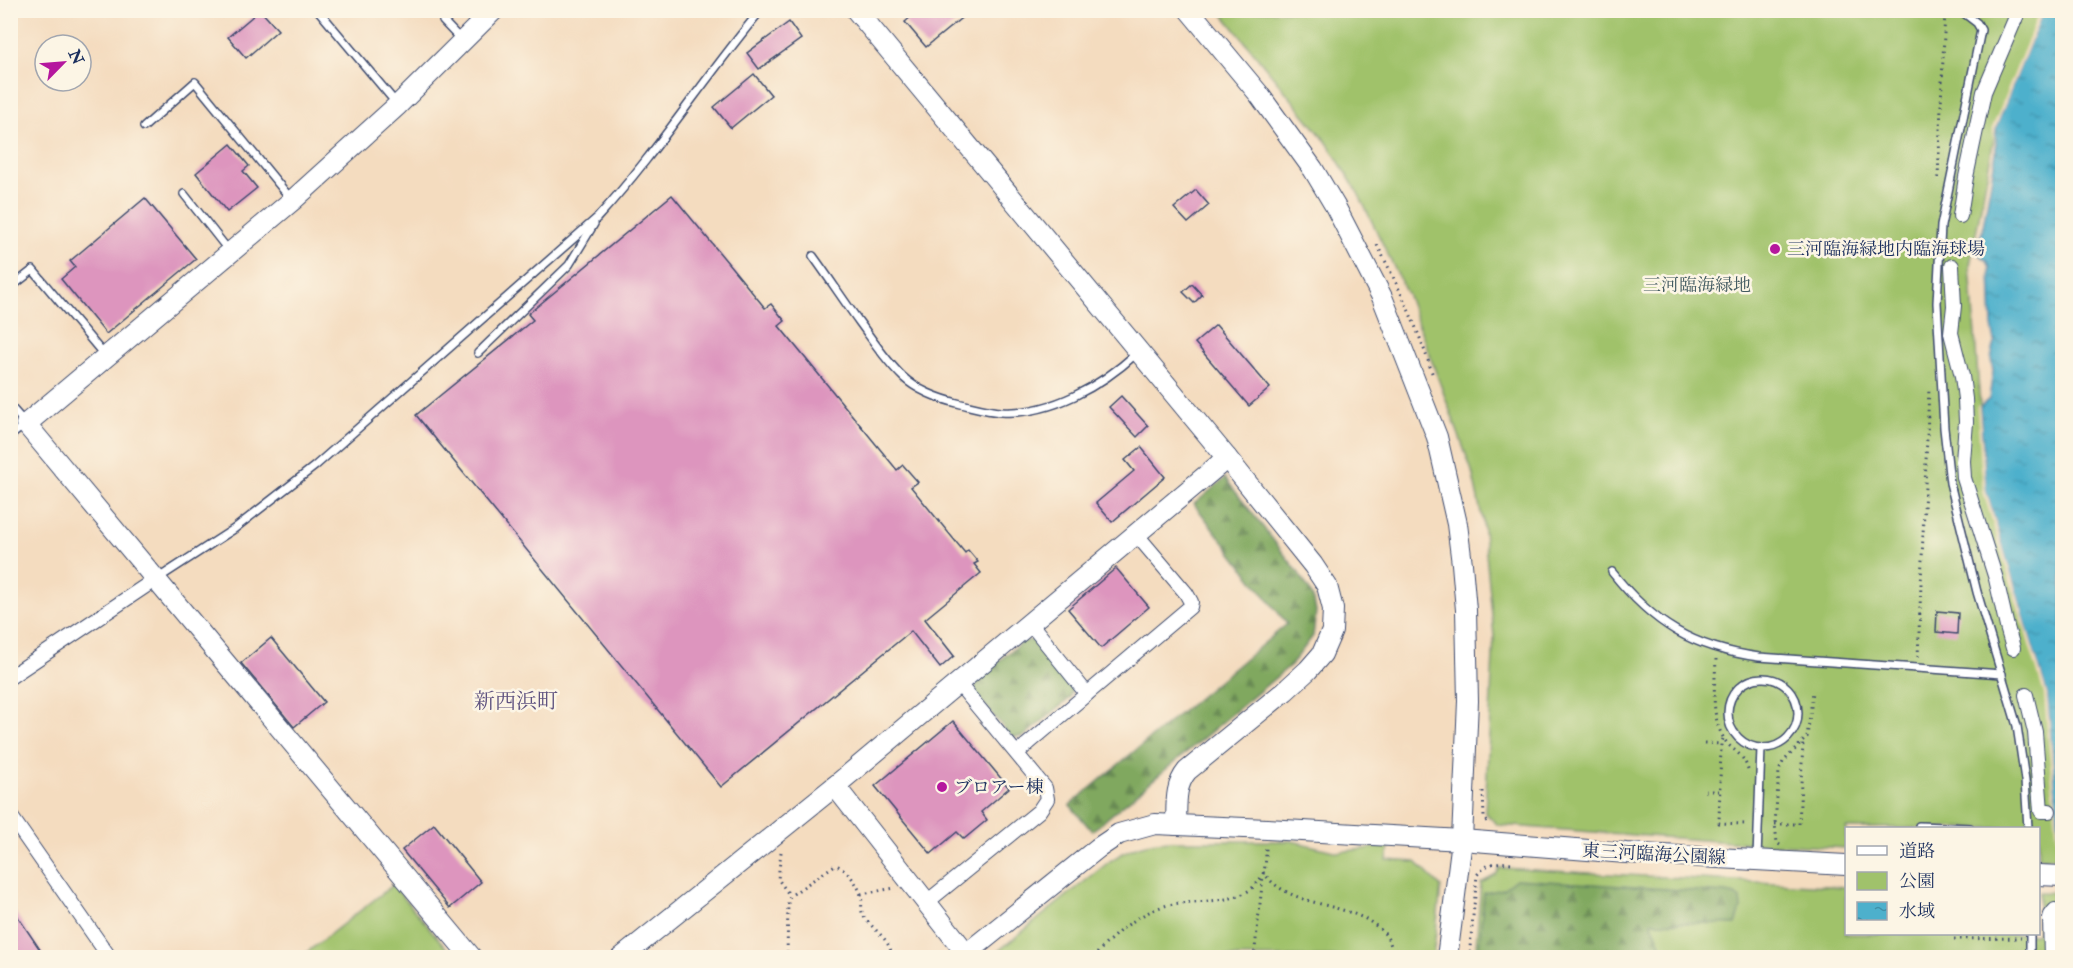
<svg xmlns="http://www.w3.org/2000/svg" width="2073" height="968" viewBox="0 0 2073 968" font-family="'IM FELL Double Pica','Noto Serif JP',serif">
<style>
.green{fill:#a0c26b;stroke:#5e7864;stroke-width:1.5}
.forest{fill:url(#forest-firs);stroke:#4e6c5e;stroke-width:1.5}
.water{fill:url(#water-ripples);stroke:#347095;stroke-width:1.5}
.pier{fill:#f4dcbf}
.building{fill:#dd95be}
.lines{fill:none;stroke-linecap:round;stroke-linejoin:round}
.lane-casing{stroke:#3c496d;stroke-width:10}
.street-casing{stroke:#3c496d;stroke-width:16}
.secondary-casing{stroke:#3c496d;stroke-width:22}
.path{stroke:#3c496d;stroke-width:3;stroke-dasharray:1.5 4.5;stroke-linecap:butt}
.lane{stroke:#fff;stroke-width:7}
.street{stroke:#fff;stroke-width:14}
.secondary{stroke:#fff;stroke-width:20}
.poi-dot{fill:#b5179e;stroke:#fcf5e5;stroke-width:2}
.labels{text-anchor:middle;stroke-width:5;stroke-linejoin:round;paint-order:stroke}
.poi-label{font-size:18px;fill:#1b2f5e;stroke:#fcf5e5;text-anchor:start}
.park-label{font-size:18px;fill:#435b62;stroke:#fcf5e5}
.street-label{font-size:18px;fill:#1b2f5e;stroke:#fcf5e5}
.quarter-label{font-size:21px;fill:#5f5380;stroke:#fcf5e5}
</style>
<defs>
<pattern id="forest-firs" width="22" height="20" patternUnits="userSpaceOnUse" patternTransform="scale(1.5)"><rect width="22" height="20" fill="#80a85f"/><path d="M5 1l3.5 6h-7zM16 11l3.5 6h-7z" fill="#688952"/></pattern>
<pattern id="water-ripples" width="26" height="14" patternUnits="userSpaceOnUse" patternTransform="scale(1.5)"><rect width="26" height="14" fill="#4db0cc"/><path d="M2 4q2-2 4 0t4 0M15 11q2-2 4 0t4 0" fill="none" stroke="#3f90a9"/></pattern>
</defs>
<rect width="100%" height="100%" fill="#fcf5e5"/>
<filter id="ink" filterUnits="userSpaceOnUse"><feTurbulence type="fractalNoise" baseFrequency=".0167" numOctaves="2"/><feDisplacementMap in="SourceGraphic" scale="12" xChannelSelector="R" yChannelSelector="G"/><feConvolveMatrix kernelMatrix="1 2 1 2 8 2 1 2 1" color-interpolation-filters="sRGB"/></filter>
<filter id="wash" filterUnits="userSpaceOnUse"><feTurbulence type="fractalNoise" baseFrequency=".008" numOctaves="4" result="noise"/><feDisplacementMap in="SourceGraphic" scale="24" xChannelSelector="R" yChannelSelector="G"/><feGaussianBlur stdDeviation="1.35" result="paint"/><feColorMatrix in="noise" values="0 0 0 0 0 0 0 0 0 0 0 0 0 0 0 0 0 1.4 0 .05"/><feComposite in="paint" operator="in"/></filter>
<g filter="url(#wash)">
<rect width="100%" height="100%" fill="#f4dcbf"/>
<g class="green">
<path d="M1220,11H2043L1996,127L1970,265L1986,491L2047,694L2061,858L2039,857L2038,828H1846V848L1730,842L1498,825L1485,813L1494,636L1483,522L1472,471L1408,296L1358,193L1328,144Z"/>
<path d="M1172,841H1292L1338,852L1389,846L1387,860L1416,862L1441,887L1433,957H991L1110,861C1133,846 1145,842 1172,841Z"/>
<path d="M1500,868L1846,887V934H2038L2039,892L2062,893V957L1475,958L1481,883L1496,875Z"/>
<path d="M393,885L454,957H301Z"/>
</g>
<g class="forest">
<path d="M1225,478L1298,572L1309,589L1314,601L1316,612L1313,636L1292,664L1092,831L1070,805L1287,624L1194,504Z"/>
<path d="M1035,640L1073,685L1070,698L1023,737H1011L974,692L976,680L1023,641Z"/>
<path d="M1516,879L1726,893L1735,895L1740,899L1741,909L1736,924L1651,922L1667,957H1478L1484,893L1503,889Z"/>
</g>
<path class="water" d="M2043,11H2062V870L2047,694L1986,491L1980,407L1989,399L1993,371L1991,359L1995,342L1992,326L1990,268L1987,260L1975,252L1982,232L1996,153V127Z"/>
<g class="pier">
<path d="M2040,10L2043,11L1996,127L1993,142V126Z"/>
<path d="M1979,404L1986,491L2047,694L2062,873L2060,870L2044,694L1983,491L1977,407Z"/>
</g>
<g id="blocks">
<g class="building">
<path d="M260,10L278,30L246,58L228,37Z"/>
<path d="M919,10H971L926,47L905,22Z"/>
<path d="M789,22L801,39L759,69L747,53Z"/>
<path d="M754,74L771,95L731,128L714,107Z"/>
<path d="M231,144L249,166L243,171L257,188L227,212L196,173Z"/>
<path d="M1196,190L1209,205L1188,223L1174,208Z"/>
<path d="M672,195L765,308L771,304L785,321L779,326L897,470L903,465L918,482L911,487L965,553L968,550L978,562L974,564L981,573L925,619L954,656L940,668L911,631L721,787L416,415L533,320L528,314Z"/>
<path d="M145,198L196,259L106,334L61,279L75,267L70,261Z"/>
<path d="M1192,284L1202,295L1194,303L1183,292Z"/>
<path d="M1216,325L1270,388L1249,406L1195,343Z"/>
<path d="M1121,396L1148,426L1137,437L1109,407Z"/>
<path d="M1141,447L1165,477L1112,522L1096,503L1134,471L1125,460Z"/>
<path d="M1116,568L1149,607L1101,648L1068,609Z"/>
<path d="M1937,611L1958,613L1957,634L1936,632Z"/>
<path d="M271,638L324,702L294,727L241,663Z"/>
<path d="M953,721L1009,788L981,812L987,820L964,839L957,832L931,854L875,786Z"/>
<path d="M434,824L481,882L450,908L402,850Z"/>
<path d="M10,905L45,957H10Z"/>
</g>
</g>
</g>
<g filter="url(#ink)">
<use href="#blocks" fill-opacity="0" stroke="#3c496d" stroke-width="1.5"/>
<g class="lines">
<defs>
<g id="lane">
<path d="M318,10L396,103"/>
<path d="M1960,10L1977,23L1981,30L1941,226L1937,303L1944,428L1950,483L1977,592L2017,726L2025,780L2028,828"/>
<path d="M443,21L462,41"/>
<path d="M144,127L195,82L291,199"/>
<path d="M184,194L229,251"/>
<path d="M813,256C829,278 844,301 860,323C874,342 886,361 903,377C919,392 940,399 961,404C974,407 988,411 1001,412C1051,415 1101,386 1137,353"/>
<path d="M10,288L33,270L105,356"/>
<path d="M478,353L569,265L594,224"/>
<path d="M10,406L26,424L10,436"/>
<path d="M1612,572C1653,624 1693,648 1759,657L2002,674"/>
<path d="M157,579L234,529L315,466L597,218C657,153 704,78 761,10"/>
<circle cx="1763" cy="713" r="35"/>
<path d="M1919,826L1970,828"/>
<path d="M1757,858L1761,748"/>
<path d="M2030,958V934"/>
</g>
<g id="street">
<path d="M1960,216L1966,177L1984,92L2019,10"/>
<path d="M1952,266L1954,306L1951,333L1962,376L1965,399L1966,422L1963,461L1964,478L1996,579L2007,627L2013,648"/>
<path d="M1030,623L1087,694"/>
<path d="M10,677L156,579"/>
<path d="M2026,695L2035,732L2041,811H2049"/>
<path d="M1017,753L1190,607L1191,602L1186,593L1136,534"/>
<path d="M10,815L110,958"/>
<path d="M927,902L1039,811L1047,799L1045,788L958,683"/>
<path d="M2051,958L2050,918L2051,915L2055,910"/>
</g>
<g id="secondary">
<path d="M856,10L1227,458L1313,565L1327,586L1333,609L1332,631L1322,654L1308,670L1285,691L1187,771C1174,787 1177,805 1176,825"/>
<path d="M1189,10L1258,93L1313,169L1335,206L1382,297L1437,437L1457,524L1462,564L1466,610L1468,701L1462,840L1447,958"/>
<path d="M835,786L966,953"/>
<path d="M2038,875L2062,876"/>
<path d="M472,958L26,424L293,200L398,105L494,10"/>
<path d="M621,958L835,786L1227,458"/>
<path d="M961,958L1098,848L1119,834L1155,824L1267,829L1462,840L1626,853L1846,865"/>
</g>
</defs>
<use href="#lane" class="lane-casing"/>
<use href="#street" class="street-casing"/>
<use href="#secondary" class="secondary-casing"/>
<g class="path">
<path d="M1938,178L1945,10"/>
<path d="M1377,245C1399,287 1419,330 1433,376"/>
<path d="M1918,657L1929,388"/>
<path d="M1716,659C1715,686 1710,713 1723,737C1730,751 1743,751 1748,770"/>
<path d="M1723,739L1721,744L1719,823L1747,824"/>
<path d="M1704,743L1721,744"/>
<path d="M1483,791L1484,817L1489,825"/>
<path d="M1705,791H1719"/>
<path d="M1775,824H1799L1803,743"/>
<path d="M1780,845L1777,843L1775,824L1779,771L1783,762L1807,737L1813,692"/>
<path d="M781,852L778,879L790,896"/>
<path d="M1263,872C1291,911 1351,899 1383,932C1390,939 1392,949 1395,958"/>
<path d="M861,894L895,888"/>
<path d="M1954,939L2021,938"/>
<path d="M787,958L788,902L790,896L835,865C845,867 860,886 861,896C863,903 860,909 863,915C872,930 891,938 892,958"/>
<path d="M1093,958C1112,936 1131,919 1158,908C1191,895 1245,912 1263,874C1266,866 1266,855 1266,846"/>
<path d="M1254,958L1263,876"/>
<path d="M1469,958L1477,875C1488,862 1496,862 1512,863"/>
</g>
<use href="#lane" class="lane"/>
<use href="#street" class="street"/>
<use href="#secondary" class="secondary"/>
</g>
</g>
<g class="poi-dot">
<circle cx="1775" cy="249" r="6"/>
<circle cx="942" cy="787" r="6"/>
</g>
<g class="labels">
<g class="poi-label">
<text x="1787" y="255">三河臨海緑地内臨海球場</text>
<text x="954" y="793">ブロアー棟</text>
</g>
<g class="park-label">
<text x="1697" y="291">三河臨海緑地</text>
</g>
<g class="street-label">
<text transform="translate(1654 854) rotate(3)" y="6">東三河臨海公園線</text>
</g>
<g class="quarter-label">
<text x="516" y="708">新西浜町</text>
</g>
</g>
<rect width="2073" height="968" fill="none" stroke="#fcf5e5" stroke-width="36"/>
<rect x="1845" y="827" width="195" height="108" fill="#fcf5e5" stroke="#a2a6af" stroke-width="1.5"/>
<rect x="1857" y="846" width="30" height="9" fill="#ffffff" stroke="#a2a6af" stroke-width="1.5"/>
<text x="1899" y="857" font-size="18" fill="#1b2f5e">道路</text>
<rect x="1857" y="872" width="30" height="18" fill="#a0c26b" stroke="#a2a6af" stroke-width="1.5"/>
<text x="1899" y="887" font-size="18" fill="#1b2f5e">公園</text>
<rect x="1857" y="902" width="30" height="18" fill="url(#water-ripples)" stroke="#a2a6af" stroke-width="1.5"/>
<text x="1899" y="917" font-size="18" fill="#1b2f5e">水域</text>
<g transform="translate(63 63) rotate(65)"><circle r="28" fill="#fcf5e5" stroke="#a2a6af" stroke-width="1.5"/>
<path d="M0-4.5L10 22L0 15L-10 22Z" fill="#b5179e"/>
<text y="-9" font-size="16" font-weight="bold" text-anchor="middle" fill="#1b2f5e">N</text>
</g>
</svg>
